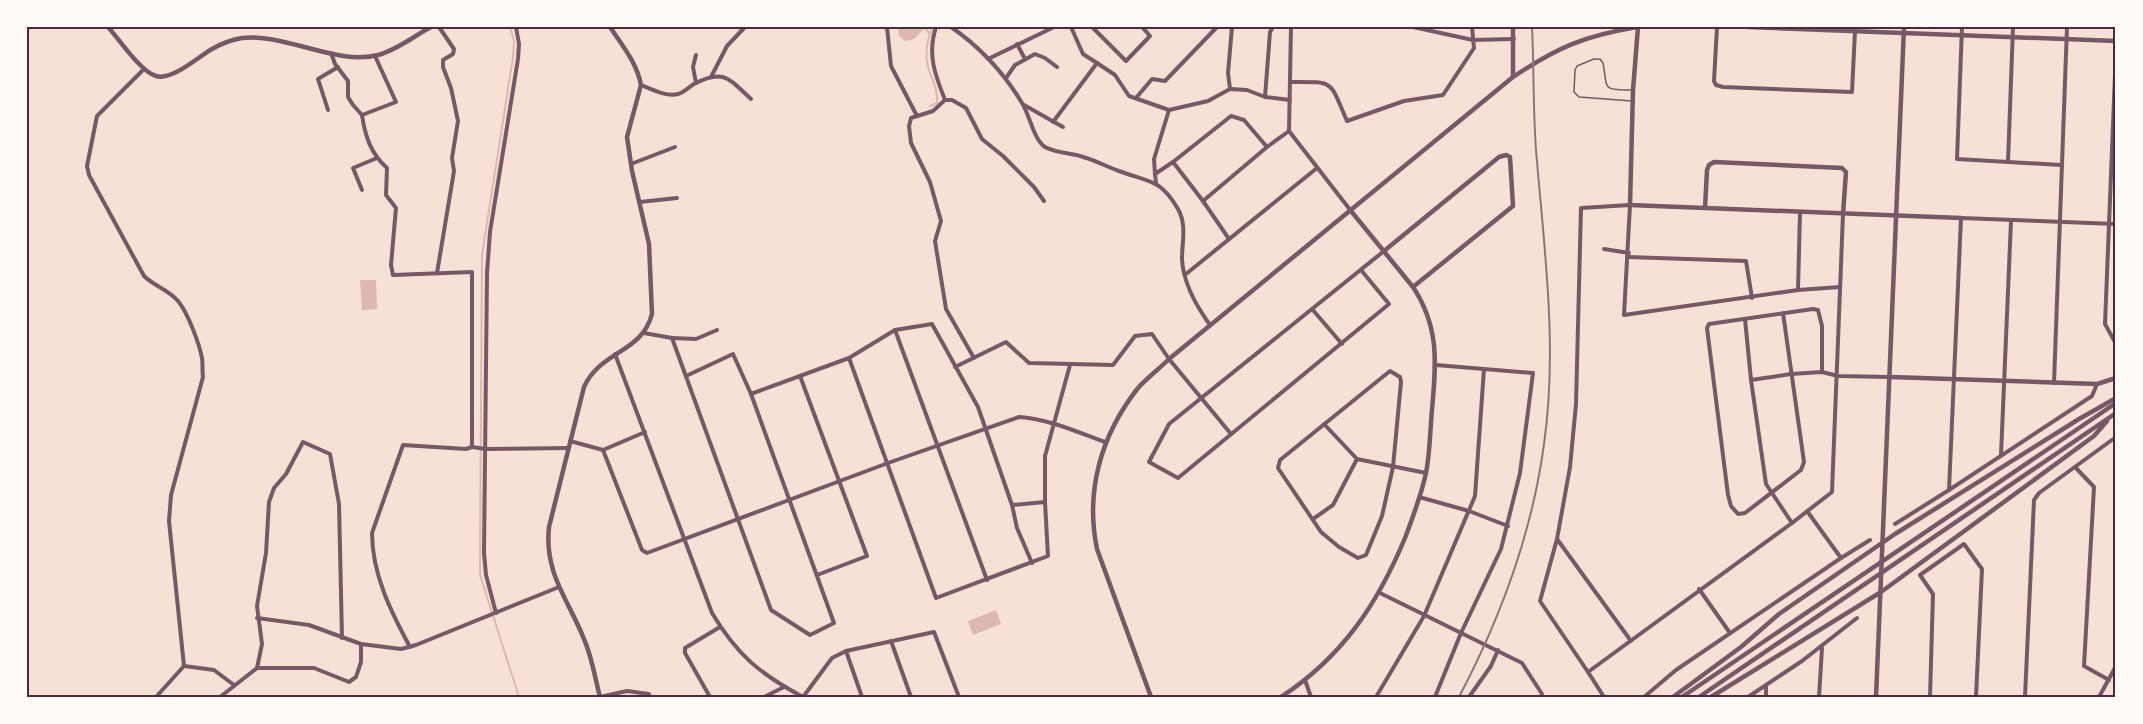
<svg xmlns="http://www.w3.org/2000/svg" width="2143" height="724" viewBox="0 0 2143 724" font-family="'DM Sans',sans-serif">
<style>
.water{fill:#dcb8b0}
.lines{fill:none;stroke-linecap:round;stroke-linejoin:round}
.stream{stroke:#dcb8b0;stroke-width:2}
.service{stroke:#755966;stroke-width:1.5}
.minor{stroke:#755966;stroke-width:4}
.tertiary{stroke:#755966;stroke-width:4.5}
.rail{stroke:#8f747c;stroke-width:2}
.neatline{fill:none;stroke:#4a2c40;stroke-width:2}
</style>
<rect width="100%" height="100%" fill="#f7e1d7"/>
<g class="water">
<path d="M898,27H924V29L914,39L905,41L899,36Z"/>
<path d="M360,280H376L377,309L362,310Z"/>
<path d="M996,610L1001,624L973,635L968,621Z"/>
</g>
<g class="lines">
<g class="stream">
<path d="M510,27L514,41L513,57L482,255L480,561V575L519,697"/>
<path d="M924,27L930,34"/>
<path d="M27,32L31,27"/>
<path d="M930,106L937,103C939,92 932,80 929,70C924,55 927,42 932,27"/>
</g>
<path class="service" d="M1632,101L1579,97L1574,92L1575,70L1577,66L1594,59H1600L1603,63C1608,89 1601,90 1632,90"/>
<g class="minor">
<path d="M887,27L891,66L917,116"/>
<path d="M936,27C927,54 935,75 945,100L933,111L911,118L909,126L911,143L930,182L941,221L935,241L946,309L974,358"/>
<path d="M951,27C980,47 1004,73 1022,103C1030,116 1034,140 1045,147C1056,153 1069,153 1080,156C1095,160 1105,166 1119,171C1148,182 1160,178 1178,209C1187,225 1182,242 1182,259C1183,282 1197,307 1210,325"/>
<path d="M1092,27L1126,61L1150,36L1142,27"/>
<path d="M1413,27L1473,40L1514,39"/>
<path d="M1717,27L1714,81L1716,85L1723,87L1852,92L1855,31"/>
<path d="M1962,27L1957,159L2061,165"/>
<path d="M1017,44L1025,59"/>
<path d="M2116,50L2105,324L2116,344"/>
<path d="M331,53L335,64L348,81V97L353,105L362,115"/>
<path d="M696,55L693,67L696,83"/>
<path d="M375,56L396,102L362,115C365,136 371,154 387,168L386,195L396,208L391,265L393,275L472,272V447L466,449L403,445L372,533C372,574 391,612 410,647"/>
<path d="M988,59L1054,27"/>
<path d="M1097,63L1115,75L1129,96L1169,110"/>
<path d="M144,69L97,116L87,166L89,175L144,276C154,286 169,290 178,301C188,313 199,343 202,358C203,364 202,371 203,377L171,495L169,521L184,666L156,697"/>
<path d="M711,77L727,46L745,27"/>
<path d="M1006,78L1015,65L1035,54L1045,58L1057,67"/>
<path d="M1291,82C1336,82 1329,80 1347,121L1404,101L1443,95L1474,48L1472,27"/>
<path d="M641,85C651,89 666,97 678,94C683,93 689,87 694,84C724,68 729,79 751,99"/>
<path d="M1230,89L1228,73L1232,27"/>
<path d="M1265,97L1270,32L1273,27"/>
<path d="M1136,98L1152,79L1165,81L1217,27"/>
<path d="M945,100H952L966,108L982,139L1003,156L1034,187L1044,201"/>
<path d="M1024,105L1063,127"/>
<path d="M328,110L318,79L338,67"/>
<path d="M1053,122L1097,63L1083,54L1071,27"/>
<path d="M1289,131L1291,27"/>
<path d="M1173,162L1231,116L1244,120L1267,147"/>
<path d="M2008,162L2013,27"/>
<path d="M631,164L675,147"/>
<path d="M1155,174L1154,159L1169,110L1208,101L1230,89L1247,90L1265,97L1290,100"/>
<path d="M1156,183L1155,174L1173,162L1203,201"/>
<path d="M362,190L353,168L377,158"/>
<path d="M640,202L677,198"/>
<path d="M1229,239L1203,201L1267,147L1289,131L1351,211"/>
<path d="M1604,249L1629,253"/>
<path d="M1628,257L1746,261L1752,298"/>
<path d="M1361,270L1389,304L1178,478L1149,462L1169,424L1384,251"/>
<path d="M437,273L454,171L452,158L458,121L451,88L443,67V60L453,54L454,49L439,27"/>
<path d="M1186,274L1317,168"/>
<path d="M1798,290L1800,212"/>
<path d="M1312,309L1342,344"/>
<path d="M1783,313L1804,462L1801,470L1745,513L1738,514L1731,506L1728,495L1707,328L1709,324L1813,309L1818,310L1822,326V372"/>
<path d="M1745,319L1751,380L1791,374L1822,372L1838,376L1890,377"/>
<path d="M895,330L987,580"/>
<path d="M644,333L672,338L771,610L810,635L834,623L751,394L733,354L686,376"/>
<path d="M672,338L696,339L717,330"/>
<path d="M615,354L712,613C737,655 760,674 803,697"/>
<path d="M849,358L936,598L1048,556L1045,502V456L1070,365"/>
<path d="M955,367L1006,342L1029,363L1113,365L1135,336L1152,334L1169,359L1231,434"/>
<path d="M1390,371L1400,377L1401,382L1393,467L1382,516L1366,555L1358,558L1339,547L1321,532L1278,468L1280,460Z"/>
<path d="M800,376L867,556L817,575"/>
<path d="M1751,380L1766,484L1792,523"/>
<path d="M2054,383L2067,27"/>
<path d="M751,394L849,358L895,330L932,324L978,407L1012,505L1017,528L1032,563"/>
<path d="M1324,424L1357,459"/>
<path d="M570,441L603,450L645,432"/>
<path d="M472,447L486,449L569,448"/>
<path d="M603,450L642,550L647,553L888,463L1019,417C1049,419 1077,432 1105,442"/>
<path d="M2001,455L2011,221"/>
<path d="M2076,468L2094,487L2084,666L2109,680"/>
<path d="M1949,490L1961,218L2116,224"/>
<path d="M1419,497L1469,511L1508,526"/>
<path d="M1012,505L1045,502"/>
<path d="M1807,511L1841,558"/>
<path d="M1313,519L1333,505L1357,459L1426,473"/>
<path d="M1895,524L1949,490L2092,396L2097,384"/>
<path d="M1557,539L1631,641"/>
<path d="M1699,589L1730,633"/>
<path d="M1380,593L1522,663L1542,694L1541,697"/>
<path d="M496,613L486,575L484,553L487,273L490,232L518,59L519,44L516,27"/>
<path d="M257,618L309,625L361,644L401,649L416,645L559,587"/>
<path d="M891,641L911,697"/>
<path d="M846,651L862,697"/>
<path d="M184,666L214,670L234,685"/>
<path d="M257,668L262,644L257,606L266,553L269,502L274,488L286,474L303,442L330,454L339,504L342,638"/>
<path d="M1588,672L1540,601L1557,539L1570,467L1576,404L1581,208L1630,205L1624,315L1798,290L1840,287"/>
<path d="M1305,680L1311,697"/>
<path d="M220,697L257,668H314L349,682L356,677L361,662V644"/>
<path d="M600,697L627,691L649,694"/>
<path d="M710,697L685,653V648L720,627"/>
<path d="M764,697L784,687"/>
<path d="M803,697L832,658L846,651L934,632L959,697"/>
<path d="M1376,697L1424,616L1475,496L1484,369"/>
<path d="M1435,697L1461,633L1501,549L1520,473L1533,373L1436,365"/>
<path d="M1469,697L1491,666L1498,650"/>
<path d="M1604,697L1588,672L1792,523L1832,492L1843,214"/>
<path d="M1644,697L1676,670L1841,558L1870,540"/>
<path d="M1748,697L1802,661L1857,618"/>
<path d="M1766,697V687"/>
<path d="M1819,697L1822,648"/>
<path d="M1930,697L1933,594L1920,575L1964,544L1982,569L1976,697"/>
<path d="M2025,697L2034,500L2039,493L2116,437"/>
<path d="M2099,697L2116,666"/>
</g>
<g class="tertiary">
<path d="M108,27C119,39 141,72 156,76C172,81 198,57 212,49C222,43 231,40 242,38C286,33 337,66 378,55C397,50 414,36 431,27"/>
<path d="M1638,27L1633,90L1630,205L1961,218"/>
<path d="M1748,27L2116,41"/>
<path d="M1513,77V27"/>
<path d="M1705,208L1707,170L1709,165L1714,162L1842,168L1846,172L1843,214"/>
<path d="M1384,251L1499,157L1506,155L1510,157L1513,206L1413,287"/>
<path d="M1890,377L2097,384L2116,378"/>
<path d="M600,697C595,678 592,657 584,639C568,599 544,573 549,527L584,387C600,351 642,353 652,314L649,244L632,171L627,137L641,85C637,63 622,45 610,27"/>
<path d="M1151,697L1097,549C1085,491 1101,435 1138,388C1147,378 1159,369 1169,359L1513,77C1558,47 1584,36 1637,27"/>
<path d="M1281,697C1342,657 1377,605 1405,538C1413,517 1421,496 1426,473C1430,453 1430,431 1432,410C1436,364 1440,328 1413,287L1351,211"/>
<path d="M1673,697L1741,647L1779,614L1895,534L2079,419L2116,398"/>
<path d="M1682,697L2116,403"/>
<path d="M1699,697L2116,413"/>
<path d="M1711,697L1881,592L2094,436L2107,421"/>
<path d="M1876,697L1904,27"/>
</g>
<path class="rail" d="M1459,697C1501,617 1532,534 1544,444C1558,347 1544,247 1536,150C1533,109 1534,68 1532,27"/>
</g>
<rect width="2143" height="724" fill="none" stroke="#fffaf5" stroke-width="57"/>
<rect x="28" y="28" width="2086" height="668" class="neatline"/>
</svg>
